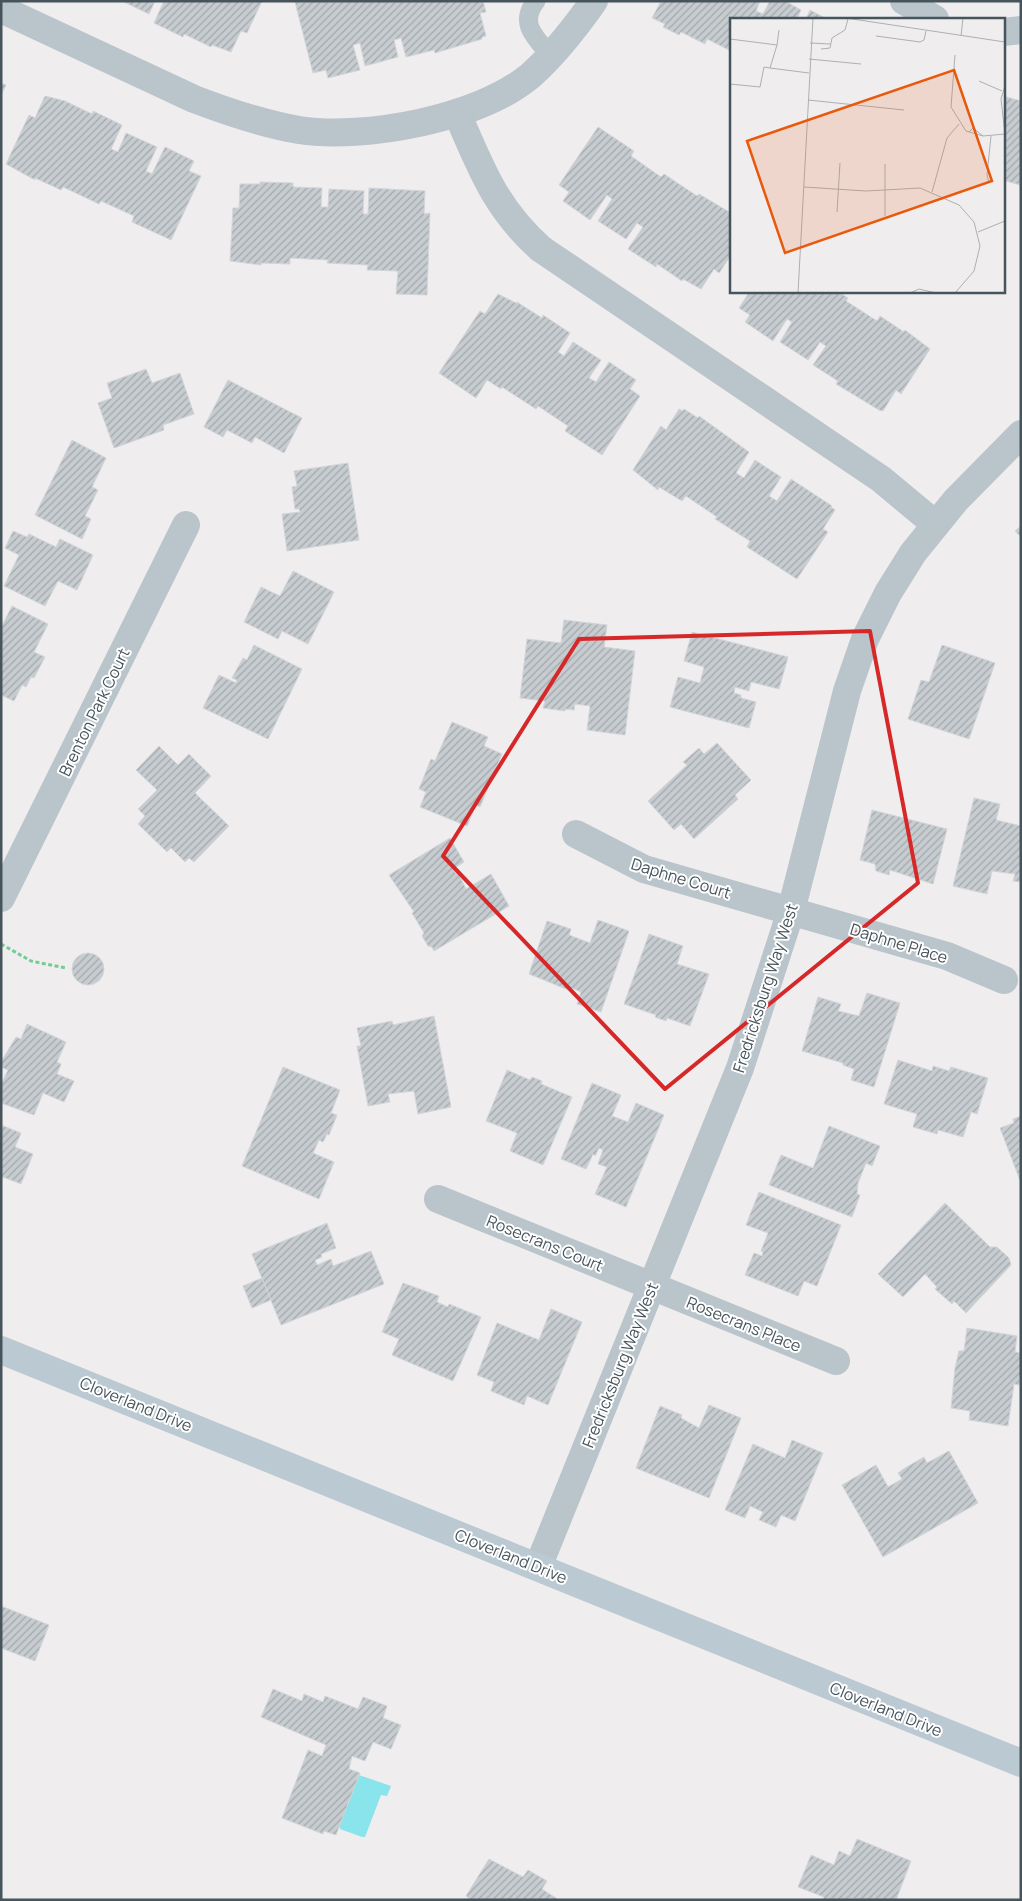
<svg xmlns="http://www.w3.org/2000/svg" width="1022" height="1901" viewBox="0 0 1022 1901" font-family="Manrope,sans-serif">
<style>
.water{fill:#89e4eb}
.building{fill:url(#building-hatch);stroke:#d2d5d9}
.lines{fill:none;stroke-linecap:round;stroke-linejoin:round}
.path{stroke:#74cc95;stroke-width:3;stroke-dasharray:4 2.5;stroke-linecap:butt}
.lane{stroke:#b9c4cb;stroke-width:19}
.street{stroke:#b9c4cb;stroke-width:28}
.secondary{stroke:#bbc9d2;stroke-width:28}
.marked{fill:none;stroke:#d62828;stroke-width:4;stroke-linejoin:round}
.labels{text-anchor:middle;stroke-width:4;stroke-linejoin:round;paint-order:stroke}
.street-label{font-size:16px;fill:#46545b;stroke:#fff}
.inset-road{fill:none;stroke:#acb0b3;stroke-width:1}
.view{fill:#e8590c;fill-opacity:0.15;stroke:#e8590c;stroke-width:2.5}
.inset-edge{fill:none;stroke:#46545b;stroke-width:2.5}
</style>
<defs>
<pattern id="building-hatch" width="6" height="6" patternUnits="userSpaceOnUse" patternTransform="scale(1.25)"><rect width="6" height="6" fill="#c7ccd0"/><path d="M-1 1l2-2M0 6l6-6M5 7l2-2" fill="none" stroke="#a3a8ac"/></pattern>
</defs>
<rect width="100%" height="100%" fill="#f0edee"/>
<path class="water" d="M359,1775L391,1786L387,1796L381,1795L365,1837H362L340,1829L339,1825Z"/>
<g class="building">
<path d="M122,1H155L149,14Z"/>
<path d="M164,1H262L247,33L241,31L231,52L212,45L211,47L184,34L183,37L154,23Z"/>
<path d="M483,1L486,12L480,13L486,36L482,37V39L435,53L434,50L406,57L401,38L394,40L398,57L365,66L360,43L353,45L360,70L328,78L326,70L313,73L295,2Z"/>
<path d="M661,1H760L756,11L763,14L770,1H785L801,10L797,19H731V51L707,39L705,44L681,32L679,35L663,27L665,24L652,18Z"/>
<path d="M810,10L827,19H806Z"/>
<path d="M1,83L6,85L1,95Z"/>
<path d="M45,96L65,101L92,114L93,111L122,125L111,149L118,152L126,133L157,147L146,171L152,174L165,147L194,161L189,171L201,176L171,240L132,222L134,216L101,201L99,204L63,187L61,190L35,178V180L6,164L29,115L35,118Z"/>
<path d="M1003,96L1021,101L1020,185L1003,180Z"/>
<path d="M598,127L634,151L631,156L661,177L664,174L697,196L699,194L731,213V255L719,273L714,269L701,289L683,279L682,281L657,264L656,267L628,249L643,227L637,223L626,239L598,221L612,199L607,195L590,220L563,201L569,192L559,185Z"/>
<path d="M260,182L293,183V187L322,188L321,207H328L329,189L364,191L363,214H368L369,188L425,191L424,214L430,213L427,295L396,294L398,271L367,270L368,265L327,263L328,260L290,258V264L261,263V265L230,261L233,208H239L240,184H260Z"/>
<path d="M750,291H837L848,298L846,301L877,321L880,316L904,332L905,330L930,349L901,394L896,390L883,411L879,410L836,384L838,381L813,365L826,346L820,342L808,360L780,342L792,322L787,319L773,341L745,322L750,315L739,308Z"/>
<path d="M498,294L516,303L517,302L542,318L543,315L570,333L558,352L564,356L573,342L601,360L589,378L596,382L609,362L636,380L630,389L640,396L602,455L565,431L568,426L538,406L536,409L502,387L501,389L487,380L476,398L439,373L480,311L485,314Z"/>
<path d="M146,369L152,383L180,373L194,414L163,425L164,430L114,448L98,403L112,398L107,383Z"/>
<path d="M228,380L302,418L284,453L255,437L252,443L227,430L223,437L204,427Z"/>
<path d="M679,409L683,411L684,409L698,418L699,416L749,452L736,473L744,478L755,460L781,477L769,496L777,501L791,479L832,506L831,507L835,510L823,529L828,532L797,579L747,547L750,541L715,519L717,517L686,496L682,501L659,487L658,490L633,470L661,426L666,430Z"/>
<path d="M72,440L106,458L92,487L98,490L85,516L91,519L82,539L35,515Z"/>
<path d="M348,463L359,540L287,551L282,514L300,512L299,509H295L292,487L297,486L294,471Z"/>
<path d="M1021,526V537L1015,531Z"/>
<path d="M13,531L27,537L29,534L56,547L60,539L93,555L77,590L58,581L45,606L4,586L19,555L5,548Z"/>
<path d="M293,571L334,592L308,644L282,631L278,639L244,622L261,587L280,596Z"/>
<path d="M12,606L48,624L34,652L45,657L34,678L31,677L26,687L22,685L14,701L1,695V628Z"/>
<path d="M564,620L607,625L604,647L635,651L625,735L587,730L590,706L575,704L574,710L565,709V711L543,708L545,701L520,698L527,639L561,643Z"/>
<path d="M692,632L788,657L779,689L751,682L749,691L735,687L734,693L741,695V698L756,702L749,728L670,707L678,677L700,683L704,667L684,661Z"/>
<path d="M254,645L302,669L268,739L203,708L219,675L236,683L237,680L232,678L243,658L247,660Z"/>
<path d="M942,645L995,663L969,739L908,719L921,680L929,682Z"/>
<path d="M452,722L488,737L484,746L502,754L480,807L476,805L467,826L420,807L426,792L419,789L431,759L435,761Z"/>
<path d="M717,743L751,780L735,795L738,799L694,839L681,824L674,830L648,801L687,765L683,762L699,748L704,754Z"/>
<path d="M159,746L178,765L189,754L211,776L195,793L229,826L194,862L189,858L185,862L171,848L167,852L138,824L145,816L138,809L157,790L136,770Z"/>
<path d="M974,798L1000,804L996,820L1021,826V882L1013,881L1015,874L992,871L987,894L953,886Z"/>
<path d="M872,810L947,829L933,884L890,870L889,875L876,871L875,864L860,860Z"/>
<path d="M450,838L464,862L453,869L456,874L458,873L466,889L491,874L509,906L434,951L432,947L428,946L422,936L424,933L412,913L414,912L389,875Z"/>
<path d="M598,920L629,931L601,1012L577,1004L581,992L572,988L571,991L529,974L547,921L571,929L569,935L590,943Z"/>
<path d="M649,934L683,946L677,964L709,974L690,1026L667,1018L666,1021L655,1017L656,1015L624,1004Z"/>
<circle cx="88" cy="969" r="16"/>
<path d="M867,993L900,1003L874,1087L851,1080L854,1069L843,1065V1063L802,1051L818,997L841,1004L838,1011L859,1016Z"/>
<path d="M434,1016L451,1107L418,1114L414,1091L388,1094L390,1102L368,1106L357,1046H361L357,1028L392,1021L393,1025Z"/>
<path d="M27,1024L66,1042L57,1062L61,1064L57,1074L74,1081L64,1102L43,1093L34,1115L1,1103V1085L8,1070L1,1067V1062L16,1037L21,1039Z"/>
<path d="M898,1060L932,1071L933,1066L949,1071L951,1067L988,1078L977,1114L971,1112L963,1137L938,1130L937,1134L913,1127L917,1114L884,1104Z"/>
<path d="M283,1067L340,1090L331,1113L337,1115L329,1135L327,1134L323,1142L319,1140L313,1153L334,1162L319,1199L242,1166Z"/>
<path d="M507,1070L530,1080L532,1077L542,1081L541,1084L572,1097L543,1165L510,1151L517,1133L486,1121Z"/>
<path d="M592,1083L621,1095L612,1116L628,1122L636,1103L664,1115L626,1207L595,1194L607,1167L598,1164L603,1150L599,1148L595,1156L593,1154L586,1169L561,1159Z"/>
<path d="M1021,1116V1183L1000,1128L1014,1123L1013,1119Z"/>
<path d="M1,1125L21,1133L15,1147L33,1154L21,1184L3,1177L1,1181Z"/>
<path d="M829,1126L880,1146L872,1166L866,1163L858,1183L857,1194L860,1195L852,1217L769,1185L781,1155L813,1168Z"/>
<path d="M759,1192L841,1225L817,1286L804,1281L798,1296L745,1275L754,1253L762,1256L763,1252L761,1251L768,1233L746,1225Z"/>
<path d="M945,1203L990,1247H997L1009,1258L1011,1265L966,1313L954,1301L952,1304L935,1289L937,1287L925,1274L903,1297L878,1274Z"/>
<path d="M327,1223L336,1248L321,1254L322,1257L315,1260L317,1265L331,1259L333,1266L371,1251L384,1284L281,1325L252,1254Z"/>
<path d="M262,1278L271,1300L252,1308L243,1286Z"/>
<path d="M403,1283L439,1296L437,1302L448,1307L449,1304L481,1317L453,1381L392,1355L399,1339L382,1332Z"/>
<path d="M551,1309L582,1322L548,1405L527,1396L524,1405L491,1391L494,1382L477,1375L497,1323L539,1340Z"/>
<path d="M967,1328L1017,1336L1015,1352L1021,1353V1370L1019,1385L1014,1384L1008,1426L969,1420L970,1411L951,1408L955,1368L959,1351H964Z"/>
<path d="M709,1405L741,1418L709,1498L636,1468L660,1406L682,1415L681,1418L699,1428Z"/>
<path d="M792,1440L823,1453L795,1521L781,1515L776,1527L759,1520L763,1512L750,1506L745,1518L725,1510L753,1444L785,1458Z"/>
<path d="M949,1451L978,1503L883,1557L842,1485L876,1465L888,1487L902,1479L898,1473L905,1468L924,1457L927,1463Z"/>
<path d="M1,1606L49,1625L35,1661L1,1648Z"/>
<path d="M273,1689L302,1701L304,1694L323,1702L325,1696L358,1709L363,1697L387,1706L383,1718L401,1725L391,1749L373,1742L365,1761L352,1756L349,1769L360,1773L336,1835L324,1831L323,1834L282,1818L308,1750L322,1756L326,1745L261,1717Z"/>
<path d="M857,1839L911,1861L896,1900H857L852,1898L851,1900H823L824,1897L798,1887L811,1855L834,1865L839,1851L850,1856Z"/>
<path d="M489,1859L523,1877L528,1870L547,1881L542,1889L559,1900H471L466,1896Z"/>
</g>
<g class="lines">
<path class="path" d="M1,944L31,961L66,968"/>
<path class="lane" d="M536,1C518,24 536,38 551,56"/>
<g class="street">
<path d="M904,1L935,19"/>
<path d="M1,9L194,99C228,112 263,124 299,130C364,140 478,119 530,76C555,54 575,28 594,1"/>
<path d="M1003,32L1021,30"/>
<path d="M457,113C481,168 495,208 541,249L881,479L935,524"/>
<path d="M576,834L644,869L947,956L1004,980"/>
<path d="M1,898L186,525"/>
<path d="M438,1199L836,1361"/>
<path d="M538,1567L740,1068L791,911L847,691L865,639L888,593L913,553L956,500L1021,434"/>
</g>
<path class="secondary" d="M1,1350L1021,1763"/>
</g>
<path class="marked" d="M870,631L918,883L665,1089L443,856L579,639Z"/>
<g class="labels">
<g class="street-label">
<text transform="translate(94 712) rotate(-64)" y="6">Brenton Park Court</text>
<text transform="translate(681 878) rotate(17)" y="6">Daphne Court</text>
<text transform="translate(899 943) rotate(17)" y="6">Daphne Place</text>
<text transform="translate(765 988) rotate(-72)" y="6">Fredricksburg Way West</text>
<text transform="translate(545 1243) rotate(22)" y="6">Rosecrans Court</text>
<text transform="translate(744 1324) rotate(22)" y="6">Rosecrans Place</text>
<text transform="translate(620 1365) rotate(-68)" y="6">Fredricksburg Way West</text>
<text transform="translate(136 1404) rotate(22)" y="6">Cloverland Drive</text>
<text transform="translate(511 1556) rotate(22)" y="6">Cloverland Drive</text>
<text transform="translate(886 1709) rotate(22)" y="6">Cloverland Drive</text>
</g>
</g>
<g transform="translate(730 18)">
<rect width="275" height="275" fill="#f0edee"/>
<path class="inset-road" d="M116,0L275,24M146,18L190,24L194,22L196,13M231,18L233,0M0,21L47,27L40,50L34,49L30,69L0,66M80,25L100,26M47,27L49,12M91,31L100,30L102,20L115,12L118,1M225,37L221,89L236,113L253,118L275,116L271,81L275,68M79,41L131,46M40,50L79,55M249,63L272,73M78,82L174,92M239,114L243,110L253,118M155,146V198M259,165L257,157L261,118M74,169L136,173L190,170L229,187L244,204L250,228L244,253L225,275M202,174L217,120L229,106M107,194L110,145M248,214L275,203M68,275L83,0M180,275L189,271L206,275"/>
<path class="view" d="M224,52L262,163L55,235L17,123Z"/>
<rect width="275" height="275" class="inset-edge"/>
</g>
<rect width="1022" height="1901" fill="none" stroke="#46545b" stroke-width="5"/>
</svg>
